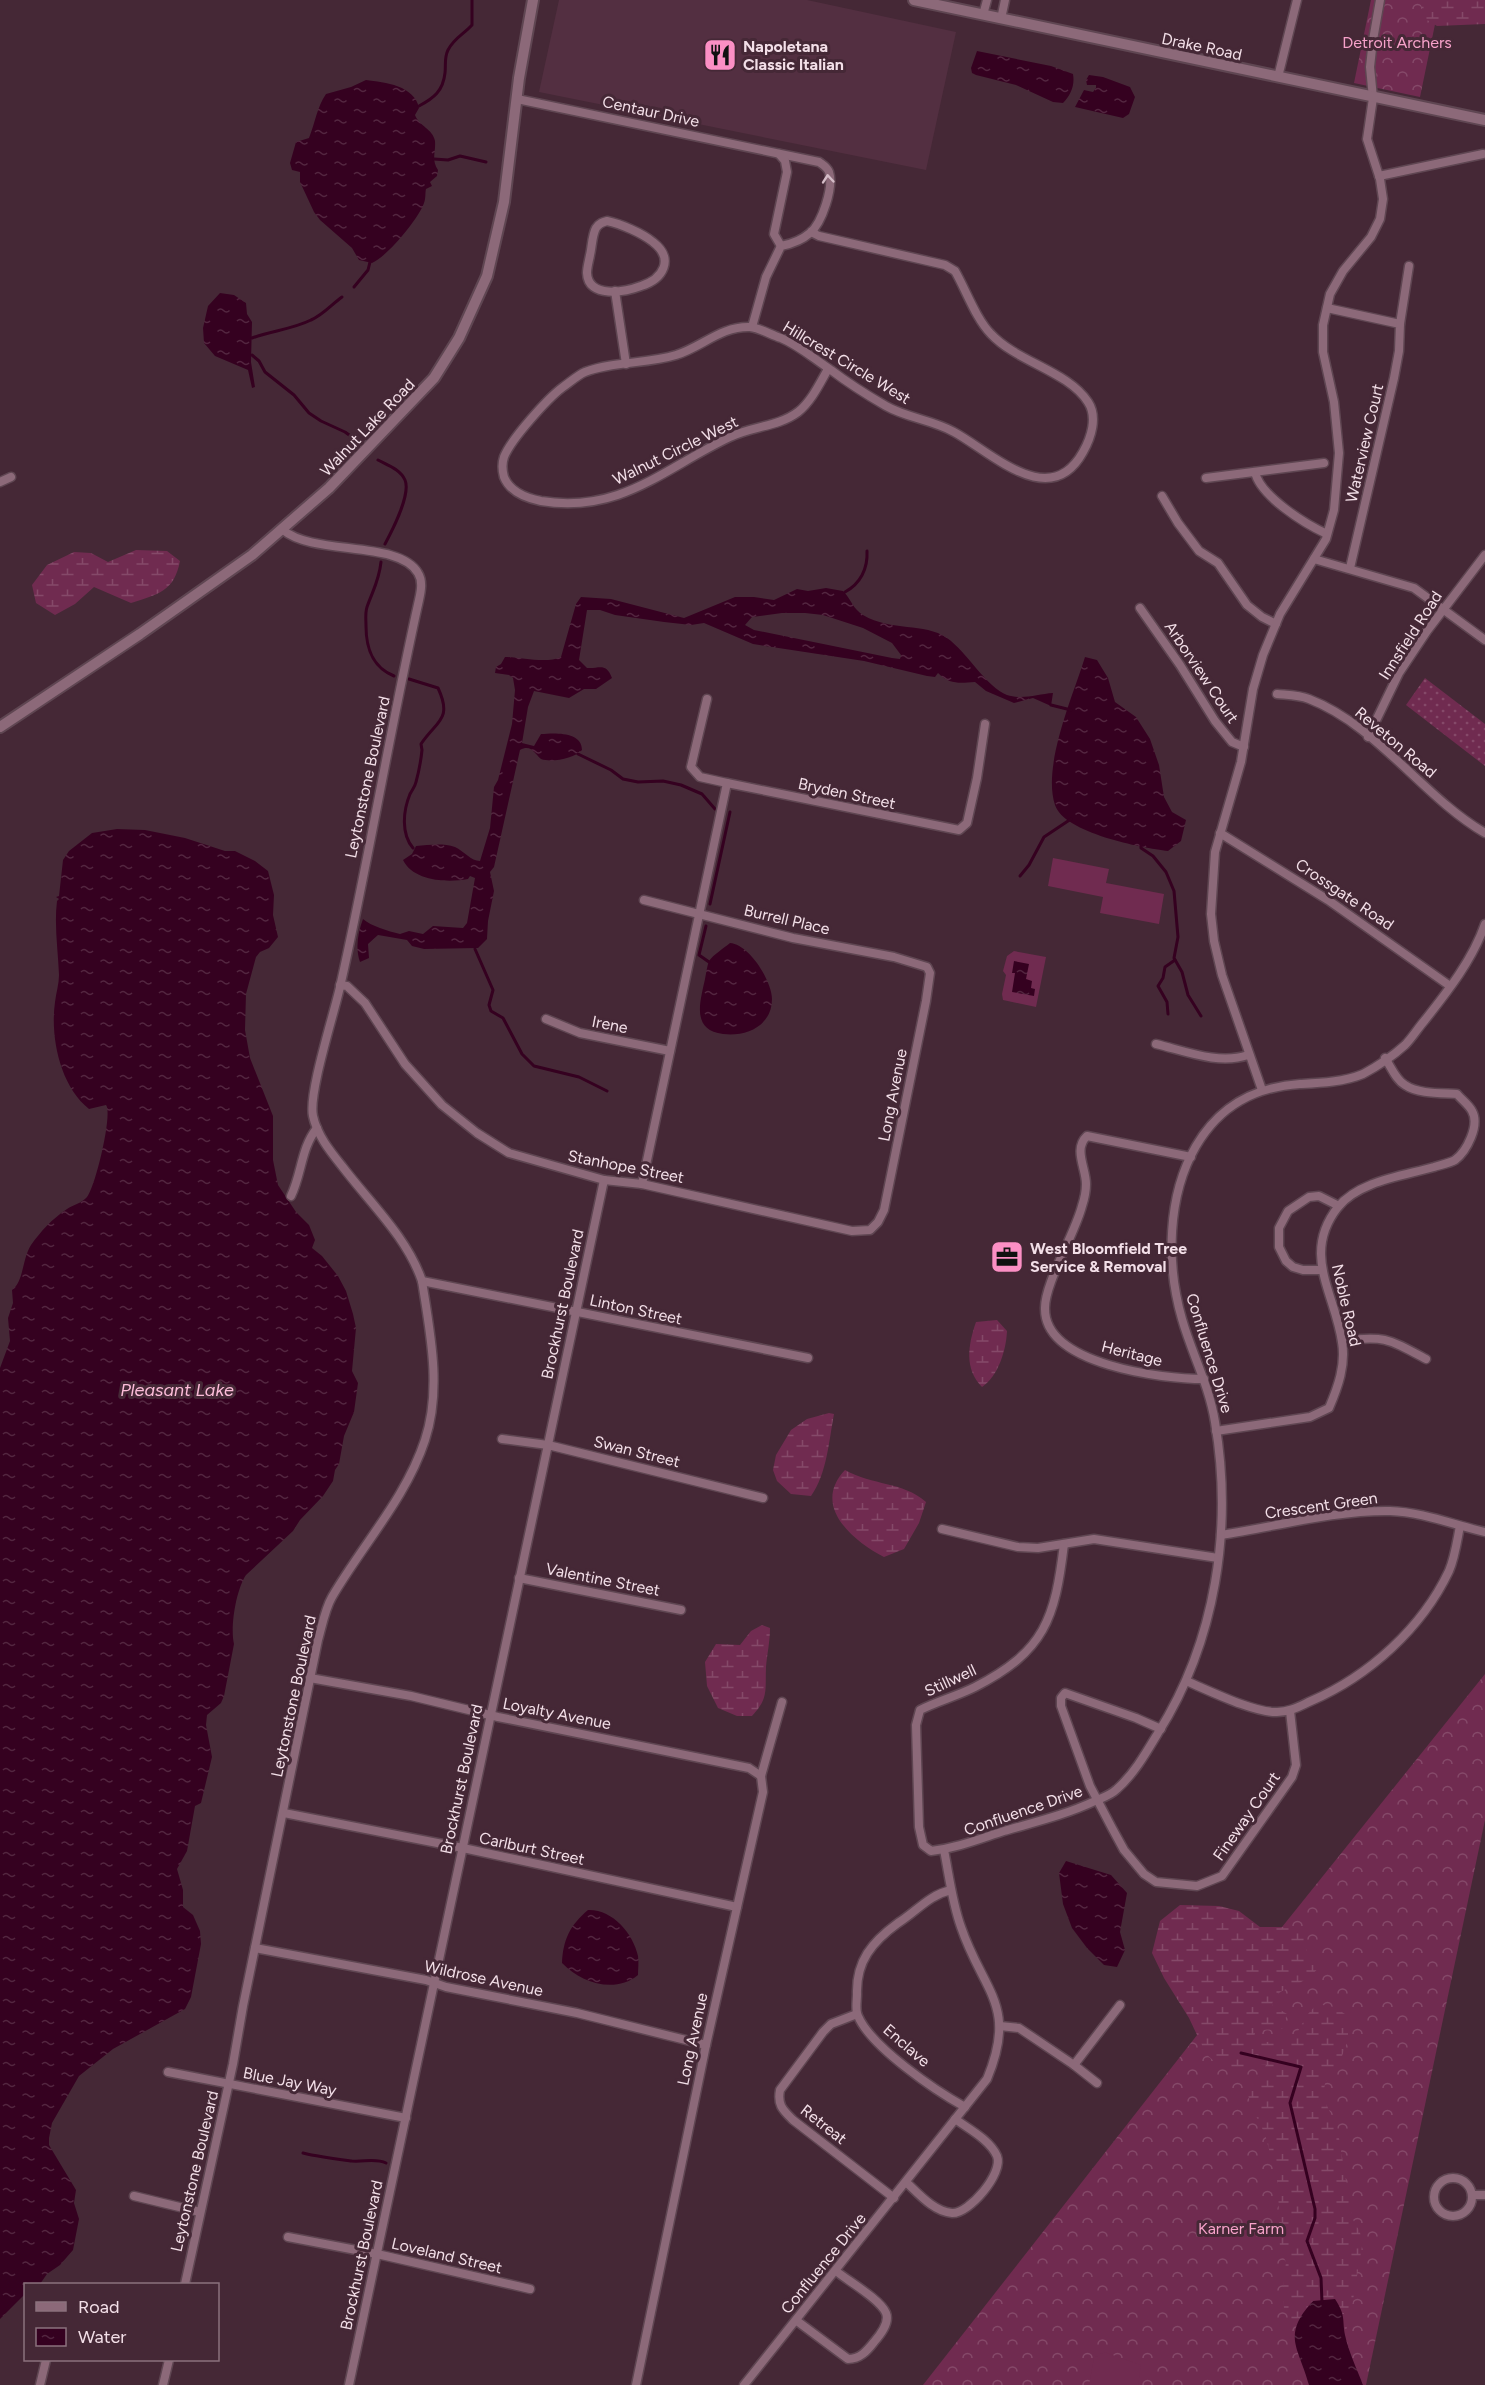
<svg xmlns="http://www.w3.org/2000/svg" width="1485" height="2385" viewBox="0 0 1485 2385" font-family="Figtree,sans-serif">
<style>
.built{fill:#532f41}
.grass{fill:url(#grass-dots)}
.forest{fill:url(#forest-crowns)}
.wetland{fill:url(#wetland-marsh)}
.garden{fill:#702b50}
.water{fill:url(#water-ripples);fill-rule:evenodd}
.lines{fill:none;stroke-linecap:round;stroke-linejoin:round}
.stream{stroke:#350120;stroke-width:3}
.minor-casing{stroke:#5f4652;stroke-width:11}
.tertiary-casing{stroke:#5f4652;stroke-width:14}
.minor{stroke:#8c6979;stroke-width:8}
.tertiary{stroke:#8c6979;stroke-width:10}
.oneway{stroke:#d4bcc7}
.labels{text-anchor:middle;stroke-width:6;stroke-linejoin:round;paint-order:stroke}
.park-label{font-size:16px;fill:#f7a2ca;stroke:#452836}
.poi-label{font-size:16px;font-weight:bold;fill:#f3dfe8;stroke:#452836;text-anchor:start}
.street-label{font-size:16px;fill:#f3dfe8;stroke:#452836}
.water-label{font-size:18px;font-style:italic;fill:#fdbcd9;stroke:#452836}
</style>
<defs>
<pattern id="grass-dots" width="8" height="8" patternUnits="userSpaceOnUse" patternTransform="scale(1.5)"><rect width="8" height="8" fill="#702b50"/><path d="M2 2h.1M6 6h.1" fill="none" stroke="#854969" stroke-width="1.8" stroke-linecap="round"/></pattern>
<pattern id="forest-crowns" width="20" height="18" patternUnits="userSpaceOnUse" patternTransform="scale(1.5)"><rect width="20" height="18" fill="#702b50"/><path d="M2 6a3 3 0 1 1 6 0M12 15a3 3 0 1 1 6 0" fill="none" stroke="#854969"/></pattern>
<pattern id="wetland-marsh" width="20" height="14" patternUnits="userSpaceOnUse" patternTransform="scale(1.5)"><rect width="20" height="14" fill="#702b50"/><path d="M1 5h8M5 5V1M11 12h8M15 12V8" fill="none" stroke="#854969"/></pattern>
<pattern id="water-ripples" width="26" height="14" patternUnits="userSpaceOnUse" patternTransform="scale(1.5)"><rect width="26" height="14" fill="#350120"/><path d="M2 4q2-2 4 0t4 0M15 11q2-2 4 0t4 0" fill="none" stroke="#532640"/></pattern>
</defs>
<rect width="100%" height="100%" fill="#452836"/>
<path class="built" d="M559,0H807L956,32L926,170L539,92Z"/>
<path class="grass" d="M1425,678L1485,724V766L1406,705Z"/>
<g class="forest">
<path d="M1371,0H1440L1420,97L1354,83Z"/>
<path d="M1485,1674V1820L1366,2385H923L1266,1947Z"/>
</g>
<g class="wetland">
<path d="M1420,0H1485V24L1437,26L1424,18Z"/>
<path d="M136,550L167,551L180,561C174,592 158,594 131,603L94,587L75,604L55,615L36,603L32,585L47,565L74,552L91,553L108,562Z"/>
<path d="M997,1320L1007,1331C1006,1351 998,1376 982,1387C964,1369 968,1345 976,1322Z"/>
<path d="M829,1413L834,1414C829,1440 827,1474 811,1496L791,1494L777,1481L773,1470L776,1455L791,1430L807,1419Z"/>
<path d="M845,1470C873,1486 902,1481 926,1502L919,1523L904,1549L884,1557C853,1541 811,1506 845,1470Z"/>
<path d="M762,1625L770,1628C770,1642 767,1654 766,1667C765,1690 769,1698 752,1716H737L718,1708L707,1686L705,1662L716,1644L740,1645L751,1631Z"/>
<path d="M1180,1905L1219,1906L1239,1911L1260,1927H1304L1307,1956L1316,1959L1320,1966C1314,1973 1309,1978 1301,1982C1291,1989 1275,1989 1272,2005L1287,2014L1282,2029L1256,2030L1254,2037L1266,2042L1292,2041L1308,2014L1317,2004L1334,2007L1348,2016V2039L1341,2059L1325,2083L1323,2098L1337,2126L1352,2218L1360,2232L1362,2246L1350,2318L1345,2333L1344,2313L1304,2311L1296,2327L1284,2308L1283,2290L1286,2262L1280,2250L1278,2184L1265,2134L1251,2106L1248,2094L1266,2065L1255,2064L1242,2075L1222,2068L1206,2054L1189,2018L1164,1978L1152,1953L1160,1921Z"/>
</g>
<g class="garden">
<path d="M1053,858L1109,869L1106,883L1164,894L1159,924L1100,913L1103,897L1048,886Z"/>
<path d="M1014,951L1046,957L1036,1007L1003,1000L1002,994L1006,975L1003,971L1007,956Z"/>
<path d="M1104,2352L1141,2365L1138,2385H1089L1094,2358Z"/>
</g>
<g class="water">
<path d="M977,51L1051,66L1073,74C1075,85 1071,95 1063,103L1053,102L1016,85L976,75L972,73L971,68Z"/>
<path d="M1089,75L1103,77L1130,87L1135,97L1129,114L1123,118L1075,107L1084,90L1093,92L1096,88V85H1087L1086,80Z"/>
<path d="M366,80C385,82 415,86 419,108L415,115C419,126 433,129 435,141C436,153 431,159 438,170L437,176L430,182L432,186L426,189C425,193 426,198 424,203C419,218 387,257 372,263L359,260L352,248L320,220L314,212L300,182V172L292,170L290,163L296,142L309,138C315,123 317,107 326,94L351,87Z"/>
<path d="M220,293L234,295L246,303L247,314L252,322L251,362L255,387L252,388L248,370L215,356L204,343L203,328L208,306Z"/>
<path d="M826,588L843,591C851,599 853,609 863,615C892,632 924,622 947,638C967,652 987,688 1007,695C1022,700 1038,694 1053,693L1051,706L1033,698L1014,703L986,691L975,682C960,683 950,685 938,673L935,677L927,676L864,661L753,644L704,623L691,625L664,622L615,615L600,610H587L579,660L587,668C599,669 606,662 612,678L596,689H584L569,698L534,691L528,707L522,743L534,746L541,734C554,733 582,731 582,750C575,758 552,763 541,759C534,753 531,744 520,750L494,867L490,872L494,891L488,921L487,939L478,948L424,949L412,946L407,940L378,935L368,944L369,958L360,962C355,948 358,932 363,919C371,926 388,931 400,934L409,931L423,934L433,926L463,928L467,923L475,878L470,876L468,879C447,883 413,881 403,860L412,854L416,846C429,845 443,843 455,847C464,851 471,861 480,861L490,828L494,787L498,780L512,724L515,690L513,678L509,675L495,673L496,667L501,664L505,657C521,657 546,664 561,657L576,604L581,597L611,599L684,618L735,597H754L774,600L797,589L808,591ZM782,613H805L823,615L863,628L892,643L901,655L900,659L892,658L754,630L745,625L752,617Z"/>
<path d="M1085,657L1097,660L1108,678L1115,702L1136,717L1150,739L1159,765L1164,797L1172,812L1186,820L1181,841L1168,851C1142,848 1064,833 1055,805C1042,766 1073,696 1085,657Z"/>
<path d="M117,829L145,830L185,838L225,851H235L255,861L268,871L274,895L273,915L278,937L269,948L260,952L256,957L246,994L245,1030L250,1058L273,1116V1160L278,1185L296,1212L309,1225L315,1240L312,1248L322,1256L338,1276L346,1291L353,1314L356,1328L352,1371L358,1383L354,1412L344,1436L339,1464L335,1470L333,1481L323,1496L300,1520L293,1531L246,1575C236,1590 230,1627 234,1644L224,1696L221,1703L207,1715L206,1725L212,1757L201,1803L195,1806L187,1851L177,1869L183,1890V1907L193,1915L200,1931L201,1944L191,1997L185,2009L113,2049L79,2076L52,2123L49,2138V2145L76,2190L74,2203L79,2219L73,2250L60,2265L47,2274L40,2284H26L25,2294L0,2319V1368L10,1341L8,1318L13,1303L12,1290C24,1281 22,1259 31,1245C41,1231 52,1219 67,1209C73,1205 82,1203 87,1197C95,1188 113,1114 106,1105L89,1109C60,1086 50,1037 55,1002C56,993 59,984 59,975C58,950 54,925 57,901L59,899L56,897L59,896L63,860L69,851L92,833Z"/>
<path d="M730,943C749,944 772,981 772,999C772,1026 746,1037 723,1034C691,1030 700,1002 705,979C706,974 707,966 709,961C713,955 724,948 730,943Z"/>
<path d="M1014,961L1029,964L1026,979L1032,981L1031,988L1035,989L1034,996L1012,992L1015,973H1012Z"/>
<path d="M1066,1861L1111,1875L1127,1893L1120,1932L1125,1950L1117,1967L1104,1965L1087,1948L1072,1928L1063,1904L1059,1873Z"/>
<path d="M588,1910C612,1909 633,1933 638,1956C639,1962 638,1969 638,1975C615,1994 581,1983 562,1963C563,1940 570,1925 588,1910Z"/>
<path d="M1335,2299C1346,2316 1342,2318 1345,2335C1349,2353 1357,2369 1363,2385H1309C1299,2347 1281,2336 1313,2301Z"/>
</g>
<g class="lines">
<g class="stream">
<path d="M419,106C434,98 443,91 445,73C446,65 444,58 448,50C454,38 464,34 472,25V0"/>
<path d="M434,159L448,160L460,156L486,162"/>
<path d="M354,287L368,270L370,262"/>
<path d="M252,338C271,331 293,329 311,320C323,315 332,304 342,297"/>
<path d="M252,355L259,361L265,372L294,395L309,413L321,421L345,432L359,442"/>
<path d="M378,460C387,465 400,469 405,480C411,494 392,531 385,544"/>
<path d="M381,562C379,581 373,590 367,607C365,613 366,620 366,626C366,648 372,667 394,676"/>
<path d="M845,592C860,584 868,569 867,551"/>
<path d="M409,679L438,688C453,720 436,721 421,744L422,750C421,760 419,771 416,782C415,787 412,790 410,794C403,811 401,834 413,848"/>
<path d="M1051,705L1071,710"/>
<path d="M578,754L611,770L623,779L638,782L663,781L681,785L702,794L715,809"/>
<path d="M1141,845V848L1153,856L1166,872L1174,891L1178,937L1174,958L1182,972L1188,995L1201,1016"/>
<path d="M1020,876L1029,865L1044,837L1071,819"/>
<path d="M710,904L730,812"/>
<path d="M706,926L699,955L709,962"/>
<path d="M475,949L493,990L489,1005L491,1011L503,1018L522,1054L534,1066L579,1077L607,1091"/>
<path d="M1168,1014L1167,1002L1158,986L1163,978L1165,967L1175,960"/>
<path d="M1241,2053L1301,2067L1290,2103L1315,2209V2218L1307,2241L1321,2278L1322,2302"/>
<path d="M303,2153C319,2157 336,2159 352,2161C364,2162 376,2158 386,2163"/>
</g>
<defs>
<g id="minor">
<path d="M983,15L987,0"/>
<path d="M1001,19L1005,0"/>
<path d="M1278,77L1297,0"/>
<path d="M517,99L819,162C823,165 827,167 829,172C834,187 822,223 810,233C802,240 791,244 781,246L766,277L752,327"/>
<path d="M779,154L785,161L787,172L774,234L781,246"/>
<path d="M1379,176L1483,154"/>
<path d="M607,221C621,224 642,233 653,242C675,259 663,279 641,286C625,292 588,299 587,273C587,267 589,261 590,255C592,247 592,235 596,228C599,223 603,222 607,221Z"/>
<path d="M811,232L819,236L945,265L955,271C966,290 976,319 991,334C1017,362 1068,371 1088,402C1098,417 1091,438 1083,452C1050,512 991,452 954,432C933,420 907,418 886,406C867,395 848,383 831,370C814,359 800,346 781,338C771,335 760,328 750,327C721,326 702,347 676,355C647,364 614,361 585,372C578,375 570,382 563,387C548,398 511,439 504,457C502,463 502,470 504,477C510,492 526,498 541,501C621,514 664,468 730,437C752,426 778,427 798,412C811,402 820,383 828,369"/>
<path d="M615,291L626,364"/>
<path d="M1327,308L1400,324L1399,351L1394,378L1350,568"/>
<path d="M1400,324L1409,266"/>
<path d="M1255,472C1260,496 1305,524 1327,534"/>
<path d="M1206,478L1324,463"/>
<path d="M0,482L11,477"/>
<path d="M1162,496L1178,523L1199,551L1218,563L1247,605L1262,617L1276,624"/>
<path d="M1314,559L1414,588L1485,640"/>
<path d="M1140,608L1180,665L1215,721L1232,742L1244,747"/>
<path d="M1277,694C1287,695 1299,695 1309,699C1377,725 1423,797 1485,833"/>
<path d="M1368,737L1399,673L1427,631L1485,555"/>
<path d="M727,783L959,830L967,823L977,778L985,724"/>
<path d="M1220,833L1328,900L1450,986"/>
<path d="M340,985L347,986L365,1003L405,1064L442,1105L477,1133L509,1153L604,1180L642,1184L852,1231L870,1230L878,1222L884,1210L926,1001L930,973L927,967L894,957L793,938L644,900"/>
<path d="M546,1019L580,1033L670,1051"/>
<path d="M1156,1044C1185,1051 1219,1065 1248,1055"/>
<path d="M1262,1090L1222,975L1214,941L1211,914L1215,852L1241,762L1253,689L1263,655L1280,614L1326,539L1334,510L1339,453L1334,402L1323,352V325L1330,294L1343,271L1371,237L1380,219L1383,199L1380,179L1367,139L1373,98L1370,67L1373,40L1380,0"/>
<path d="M1191,1157L1087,1136C1073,1149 1086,1168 1086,1184C1086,1190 1084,1200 1082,1206C1075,1234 1044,1284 1045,1309C1045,1365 1163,1379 1204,1379"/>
<path d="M642,1184L727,783L700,777L691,767L707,699"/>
<path d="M291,1196C302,1173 301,1148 317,1128"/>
<path d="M1321,1270H1303L1293,1267L1286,1261L1279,1247V1228L1288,1211L1309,1197L1319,1196L1339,1206"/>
<path d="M422,1281L808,1358"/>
<path d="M1342,1341C1384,1335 1389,1339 1426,1359"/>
<path d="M1216,1431L1310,1417L1329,1408C1338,1387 1346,1365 1342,1342C1335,1293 1301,1254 1338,1207C1359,1181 1403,1176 1434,1167C1440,1165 1450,1163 1455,1160C1467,1151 1480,1125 1472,1111C1469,1105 1461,1099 1457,1094C1441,1093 1418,1094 1405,1085C1396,1080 1391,1067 1385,1058"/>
<path d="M502,1439L548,1445L763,1498"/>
<path d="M942,1529L1018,1547L1038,1548L1094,1539L1218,1558"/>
<path d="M1221,1535C1274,1527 1336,1510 1390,1511C1422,1512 1454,1525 1485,1532"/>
<path d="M1064,1544C1055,1619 1045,1651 975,1687C957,1696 938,1701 920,1710L916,1725L919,1827L923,1845L931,1851C957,1848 979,1839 1004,1831C1035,1822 1065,1815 1095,1801C1102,1798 1111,1795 1117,1789C1134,1774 1146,1753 1158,1733C1216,1641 1233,1528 1215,1422C1209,1385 1192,1354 1182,1319C1166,1264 1167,1196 1196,1146C1220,1105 1255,1087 1300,1084C1320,1083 1344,1082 1363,1074C1376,1067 1394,1055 1405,1045C1412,1038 1418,1028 1425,1020C1448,991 1473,959 1485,924"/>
<path d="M519,1578L681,1610"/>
<path d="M310,1678L411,1696L498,1717L749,1768L761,1776"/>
<path d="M1186,1681C1208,1690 1254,1713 1277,1712C1290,1712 1300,1706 1311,1701C1369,1676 1422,1628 1449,1571C1455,1557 1457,1541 1460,1526"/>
<path d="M1161,1729L1136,1718L1065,1693L1061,1698V1706L1090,1786L1112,1828L1124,1850L1144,1874L1156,1882L1197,1886L1222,1876L1292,1777L1296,1765L1290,1711"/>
<path d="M284,1813L463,1848L737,1907"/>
<path d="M951,1890C929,1895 917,1911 898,1923C872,1942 856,1961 857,1994C857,2001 855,2010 858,2016C871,2047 936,2091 965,2107"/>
<path d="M255,1948L426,1980L446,1987L577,2013L706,2045"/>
<path d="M857,2014L831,2024L823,2032L780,2090C777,2105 783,2110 793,2120L894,2198"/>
<path d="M1000,2026L1019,2028L1074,2065L1120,2005"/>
<path d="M1074,2065L1097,2083"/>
<path d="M168,2072L406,2118"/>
<circle cx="1453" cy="2197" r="19"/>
<path d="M906,2182C918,2193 934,2212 952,2213C969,2214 1004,2173 997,2156C990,2140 969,2129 955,2119"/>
<path d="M1472,2195H1485"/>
<path d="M134,2196L200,2212"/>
<path d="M288,2237L377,2254L530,2289"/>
<path d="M185,2284L233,2064L243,2006L318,1640C322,1626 325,1609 332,1597C363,1544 406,1498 425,1440C442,1389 430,1332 422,1281C407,1237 370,1203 342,1166C330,1151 317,1135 313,1116C308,1094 334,1014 340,987C369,859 390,729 419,600C421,591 423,581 418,573C399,540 314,556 283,530"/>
<path d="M797,2321L848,2359C860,2359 867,2351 874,2342C880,2335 890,2323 886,2313C880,2299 848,2281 836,2271"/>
<path d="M40,2385L46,2360"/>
<path d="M163,2385L169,2360"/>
<path d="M349,2385L604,1180"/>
<path d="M636,2385L706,2045L763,1792L761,1776L782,1702"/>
<path d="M744,2385L987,2079C1018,2005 983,1992 961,1927C952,1902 949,1875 944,1850"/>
</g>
<g id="tertiary">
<path d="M914,0L1485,120"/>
<path d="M0,727L140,634L252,555L329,488L434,378L459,338L487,276L504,202L519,78L533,0"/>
</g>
</defs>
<use href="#minor" class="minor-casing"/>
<use href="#tertiary" class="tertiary-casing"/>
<use href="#minor" class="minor"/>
<use href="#tertiary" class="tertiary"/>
</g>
<defs><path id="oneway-chevron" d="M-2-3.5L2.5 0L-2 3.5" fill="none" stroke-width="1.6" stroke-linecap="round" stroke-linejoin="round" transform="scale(1.5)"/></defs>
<use class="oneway" href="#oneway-chevron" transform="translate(828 179) rotate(-95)"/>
<defs>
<symbol id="restaurant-square" viewBox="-11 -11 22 22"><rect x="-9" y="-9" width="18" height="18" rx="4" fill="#fb8fc4" stroke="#452836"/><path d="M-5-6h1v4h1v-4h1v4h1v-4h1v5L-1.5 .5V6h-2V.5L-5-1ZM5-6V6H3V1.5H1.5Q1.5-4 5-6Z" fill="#111"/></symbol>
<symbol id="office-square" viewBox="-11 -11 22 22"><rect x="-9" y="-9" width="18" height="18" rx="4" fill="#fb8fc4" stroke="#452836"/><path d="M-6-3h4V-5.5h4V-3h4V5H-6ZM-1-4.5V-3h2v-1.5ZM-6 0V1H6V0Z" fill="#111"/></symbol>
</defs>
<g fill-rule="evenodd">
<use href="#restaurant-square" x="701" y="36" width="38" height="38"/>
<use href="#office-square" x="988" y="1238" width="38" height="38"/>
</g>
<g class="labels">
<g class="park-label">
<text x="1397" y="48">Detroit Archers</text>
<text x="1241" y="2234">Karner Farm</text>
</g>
<g class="poi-label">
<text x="743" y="52">Napoletana<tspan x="743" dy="18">Classic Italian</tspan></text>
<text x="1030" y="1254">West Bloomfield Tree<tspan x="1030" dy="18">Service &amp; Removal</tspan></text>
</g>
<g class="street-label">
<text transform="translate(1202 46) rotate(12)" y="6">Drake Road</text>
<text transform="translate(651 111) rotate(12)" y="6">Centaur Drive</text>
<text transform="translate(847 362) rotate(31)" y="6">Hillcrest Circle West</text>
<text transform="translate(367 427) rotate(-46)" y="6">Walnut Lake Road</text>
<text transform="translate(1364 443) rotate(-77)" y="6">Waterview Court</text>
<text transform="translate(675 450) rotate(-26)" y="6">Walnut Circle West</text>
<text transform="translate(1410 635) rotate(-57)" y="6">Innsfield Road</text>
<text transform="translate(1202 672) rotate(56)" y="6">Arborview Court</text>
<text transform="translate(1396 742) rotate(40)" y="6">Reveton Road</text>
<text transform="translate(367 777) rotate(-78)" y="6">Leytonstone Boulevard</text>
<text transform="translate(847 793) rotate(12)" y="6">Bryden Street</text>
<text transform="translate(1345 894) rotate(34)" y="6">Crossgate Road</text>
<text transform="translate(787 919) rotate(13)" y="6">Burrell Place</text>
<text transform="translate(610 1024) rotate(11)" y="6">Irene</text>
<text transform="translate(892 1095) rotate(-79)" y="6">Long Avenue</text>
<text transform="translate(626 1166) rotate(11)" y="6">Stanhope Street</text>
<text transform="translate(562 1304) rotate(-78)" y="6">Brockhurst Boulevard</text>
<text transform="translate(1347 1305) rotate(77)" y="6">Noble Road</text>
<text transform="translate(636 1309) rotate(12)" y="6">Linton Street</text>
<text transform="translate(1132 1353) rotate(14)" y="6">Heritage</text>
<text transform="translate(1210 1353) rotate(73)" y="6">Confluence Drive</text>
<text transform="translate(637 1451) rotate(14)" y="6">Swan Street</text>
<text transform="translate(1321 1505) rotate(-8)" y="6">Crescent Green</text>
<text transform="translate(603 1579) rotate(11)" y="6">Valentine Street</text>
<text transform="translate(950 1680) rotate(-25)" y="6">Stillwell</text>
<text transform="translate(293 1696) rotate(-78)" y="6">Leytonstone Boulevard</text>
<text transform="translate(557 1713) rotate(11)" y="6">Loyalty Avenue</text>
<text transform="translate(461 1779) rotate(-78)" y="6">Brockhurst Boulevard</text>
<text transform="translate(1023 1810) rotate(-19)" y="6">Confluence Drive</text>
<text transform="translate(1246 1816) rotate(-55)" y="6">Fineway Court</text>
<text transform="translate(532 1848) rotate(12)" y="6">Carlburt Street</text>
<text transform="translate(484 1978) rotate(12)" y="6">Wildrose Avenue</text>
<text transform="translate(692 2039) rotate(-78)" y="6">Long Avenue</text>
<text transform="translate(907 2045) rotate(41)" y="6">Enclave</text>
<text transform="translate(290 2081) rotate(11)" y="6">Blue Jay Way</text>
<text transform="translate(824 2124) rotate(38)" y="6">Retreat</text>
<text transform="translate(194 2171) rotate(-77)" y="6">Leytonstone Boulevard</text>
<text transform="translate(361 2255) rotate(-78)" y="6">Brockhurst Boulevard</text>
<text transform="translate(447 2255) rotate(13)" y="6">Loveland Street</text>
<text transform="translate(823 2263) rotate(-51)" y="6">Confluence Drive</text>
</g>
<g class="water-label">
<text x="177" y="1396">Pleasant Lake</text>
</g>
</g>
<rect x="24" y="2283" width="195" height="78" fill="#452836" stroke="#8b717d" stroke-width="1.5"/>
<rect x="36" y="2302" width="30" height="9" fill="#8c6979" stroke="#8b717d" stroke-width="1.5"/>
<text x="78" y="2313" font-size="18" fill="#f3dfe8">Road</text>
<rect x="36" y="2328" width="30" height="18" fill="url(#water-ripples)" stroke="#8b717d" stroke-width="1.5"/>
<text x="78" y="2343" font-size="18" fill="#f3dfe8">Water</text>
</svg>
